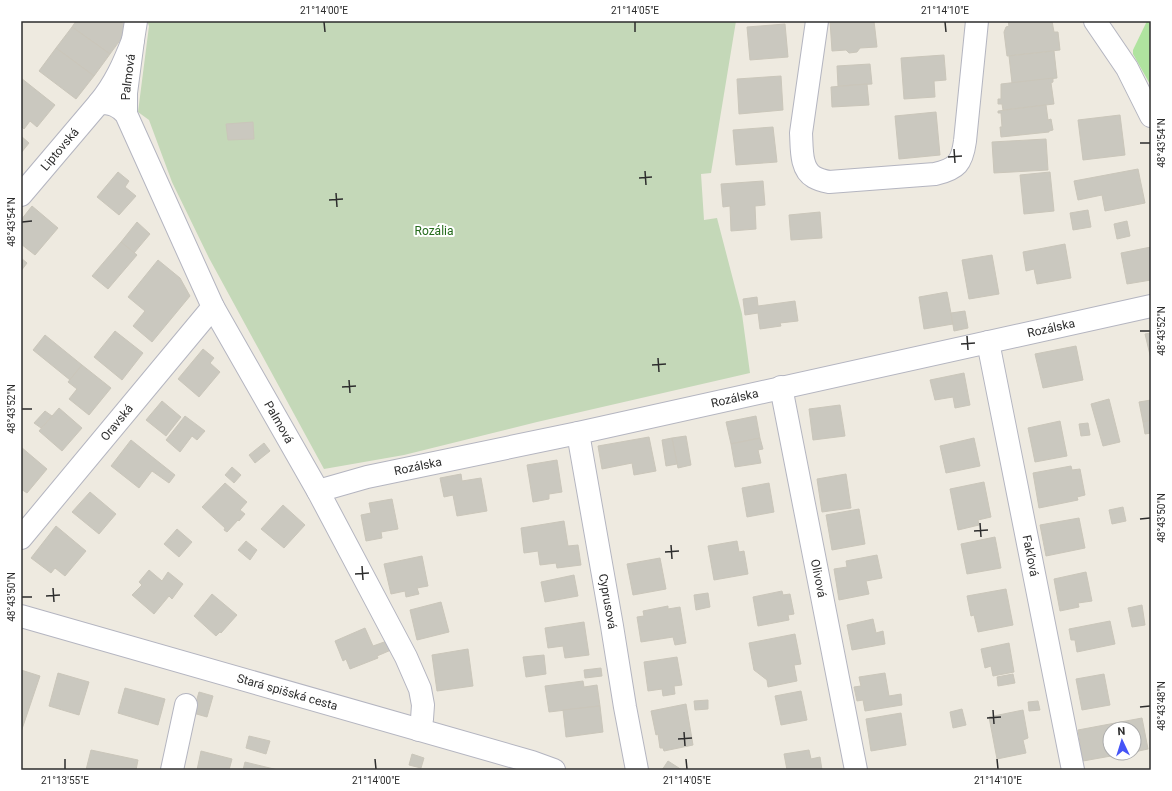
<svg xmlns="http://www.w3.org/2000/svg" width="1172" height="791" viewBox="0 0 1172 791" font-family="Roboto,sans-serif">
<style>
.green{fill:#afe39f}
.cemetery{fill:#c4d8b8}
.building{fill:#cac8bf;stroke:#cac6ba}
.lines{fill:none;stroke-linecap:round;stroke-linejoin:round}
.minor-casing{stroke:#b4b5c0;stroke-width:24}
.minor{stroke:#fff;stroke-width:22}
.ticks{fill:none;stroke:#2d2d2d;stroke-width:1.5}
.labels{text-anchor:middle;stroke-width:4;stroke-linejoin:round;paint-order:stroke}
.street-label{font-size:12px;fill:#2d2d2d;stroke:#fff}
.park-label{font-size:12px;fill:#256b1c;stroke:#fff}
.neatline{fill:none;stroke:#2d2d2d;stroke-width:1.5}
.ticks-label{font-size:10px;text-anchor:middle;fill:#2d2d2d}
</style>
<rect width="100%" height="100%" fill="#eeeae0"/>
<path class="green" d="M1147,21H1151V86L1133,54V50Z"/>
<path class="cemetery" d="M147,21H736L711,173L701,174L704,220L717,218L742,314L750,373L537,422L404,455L324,469L209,258L172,182L149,120L138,112L149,26Z"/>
<g class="building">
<path d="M76,21H120L129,28L110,54L72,27Z"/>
<path d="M830,21H874L877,47L860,48L857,52L849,53L846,50L832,51Z"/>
<path d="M1008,21H1052L1054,32H1058L1060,50L1007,56L1004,32L1006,27L1009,26Z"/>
<path d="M785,24L788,57L750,60L747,27Z"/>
<path d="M72,27L110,54L94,76L56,48Z"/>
<path d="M56,48L94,76L76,99L39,71Z"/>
<path d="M1054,51L1057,78L1012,83L1009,56Z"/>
<path d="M944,55L946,80L934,81L935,97L904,99L901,58Z"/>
<path d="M870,64L872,84L838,86L837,66Z"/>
<path d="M781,76L783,110L739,114L737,79Z"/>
<path d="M21,78L55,105L37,127L30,121L24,129L21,126Z"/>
<path d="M1053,78V82L1051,83L1054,104L1003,110L1002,104H998V99H1001V84Z"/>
<path d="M867,84L869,105L832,107L831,87Z"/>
<path d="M1046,105L1048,120L1051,119L1053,130L1049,131V132L1001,137L1000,127H1002L1001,113H998V111Z"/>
<path d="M936,112L940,155L899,159L895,116Z"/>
<path d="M1120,115L1125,155L1083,160L1078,120Z"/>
<path d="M253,122L254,139L228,140L226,124Z"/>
<path d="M773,127L777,162L736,165L733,130Z"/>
<path d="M21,136L29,143L21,153Z"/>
<path d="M1046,139L1048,170L994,173L992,142Z"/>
<path d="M1138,169L1145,203L1105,211L1102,195L1078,200L1074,181Z"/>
<path d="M118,172L129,181L125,187L136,196L119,215L97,197Z"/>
<path d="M1050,172L1054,211L1024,214L1020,175Z"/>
<path d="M763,181L765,205L755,206L756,229L731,231L730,206L723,207L721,184Z"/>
<path d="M32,206L58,228L35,255L21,244V220Z"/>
<path d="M1088,210L1091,227L1073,230L1070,213Z"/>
<path d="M820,212L822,238L791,240L789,215Z"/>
<path d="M1127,221L1130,236L1117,239L1114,224Z"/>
<path d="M137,222L150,234L134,253L121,242Z"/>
<path d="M121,242L137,255L108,289L92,276Z"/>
<path d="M1065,244L1071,278L1037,284L1034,269L1026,271L1023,252Z"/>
<path d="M1151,247V280L1127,284L1121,253Z"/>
<path d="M992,255L999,294L969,299L962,260Z"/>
<path d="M21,258L27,263L21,271Z"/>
<path d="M158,260L180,278L190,296L152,342L133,326L145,311L128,297Z"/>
<path d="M947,292L953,324L924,329L919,297Z"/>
<path d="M757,297L758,306L795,301L798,321L780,323L781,326L760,329L758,313L745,315L743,299Z"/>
<path d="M965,311L968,328L954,331L951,313Z"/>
<path d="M115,331L143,353L122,380L94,357Z"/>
<path d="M1151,333V359L1145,334Z"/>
<path d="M45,335L82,365L70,380L33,350Z"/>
<path d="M1076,346L1083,380L1043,388L1035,354Z"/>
<path d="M203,349L214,358L210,363L220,372L199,397L178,379Z"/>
<path d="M82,365L111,388L89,415L69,399L77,389L68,382Z"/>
<path d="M964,373L970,405L955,408L953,397L935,400L930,380Z"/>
<path d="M1109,399L1120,442L1103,446L1091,404Z"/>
<path d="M1151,400V420L1143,422L1139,402Z"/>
<path d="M162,401L181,417L166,436L146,420Z"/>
<path d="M840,405L845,436L813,440L809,409Z"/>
<path d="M59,408L82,428L62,451L39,431Z"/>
<path d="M45,411L52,416L41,428L34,423Z"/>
<path d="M185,416L205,431L197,440L192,436L180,452L166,440Z"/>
<path d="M756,416L760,438L731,444L726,422Z"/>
<path d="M1151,420V433L1145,434L1143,422Z"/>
<path d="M1060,421L1067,456L1035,462L1028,428Z"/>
<path d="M1088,423L1090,435L1081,436L1079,424Z"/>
<path d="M686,436L691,465L678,468L672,438Z"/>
<path d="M649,437L656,471L634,475L632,463L602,469L598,446Z"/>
<path d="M672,438L677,464L666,466L662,440Z"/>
<path d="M760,438L763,449L758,450L761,463L735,467L731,444Z"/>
<path d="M974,438L980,466L946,473L940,446Z"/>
<path d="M131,440L175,475L169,483L152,471L139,488L111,466Z"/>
<path d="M264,443L270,451L255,463L249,455Z"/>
<path d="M21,447L47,469L27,493L21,489Z"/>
<path d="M557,460L562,492L549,494V499L533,502L527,465Z"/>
<path d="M1071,466L1072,470L1080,469L1085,495L1077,497L1078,500L1039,508L1033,473Z"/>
<path d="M232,467L241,475L234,483L225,475Z"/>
<path d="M461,474L462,481L481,478L487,511L457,516L453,495L444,497L440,478Z"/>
<path d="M846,474L851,508L822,512L817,479Z"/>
<path d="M984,482L991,517L978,520L979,525L958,530L950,489Z"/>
<path d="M225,483L247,502L240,510L245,514L239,521L238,520L227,532L224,530L225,528L202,507Z"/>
<path d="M769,483L774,512L747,517L742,488Z"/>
<path d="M90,492L116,514L99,534L72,512Z"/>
<path d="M392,499L398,529L381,532L382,538L366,541L361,515L371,513L369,503Z"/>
<path d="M283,505L305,525L284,548L261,529Z"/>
<path d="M1123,507L1126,521L1112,524L1109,510Z"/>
<path d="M859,509L865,544L832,550L826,515Z"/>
<path d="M1079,518L1085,548L1046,556L1040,525Z"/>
<path d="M564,521L568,546L578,545L581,565L557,568L556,563L540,565L538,551L524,553L521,528Z"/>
<path d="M56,526L86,551L65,576L55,568L51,573L31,558Z"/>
<path d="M177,529L192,542L179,557L164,544Z"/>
<path d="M995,537L1001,568L967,574L961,544Z"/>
<path d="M246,541L257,550L250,560L238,550Z"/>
<path d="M737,541L739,552L744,551L748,574L714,580L708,546Z"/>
<path d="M877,555L882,578L866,581L869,594L839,600L834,569L847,567L846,561Z"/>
<path d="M422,556L428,586L417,588L419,594L406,597L405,591L391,594L384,564Z"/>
<path d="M660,558L666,589L633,595L627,564Z"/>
<path d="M149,570L162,581L168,572L183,584L172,599L169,596L154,614L132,595L142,585L139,582Z"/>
<path d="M1086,572L1092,601L1078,603L1079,607L1060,611L1054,579Z"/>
<path d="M574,575L578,596L545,602L541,582Z"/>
<path d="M1006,589L1013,625L978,632L974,615L971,616L967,596Z"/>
<path d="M782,591L783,595L790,594L794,614L788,615L789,620L758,626L753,597Z"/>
<path d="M708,593L710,607L696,610L694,595Z"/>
<path d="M212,594L237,615L221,633L220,632L216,636L194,616Z"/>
<path d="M441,602L449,632L417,640L410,610Z"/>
<path d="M1142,605L1145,625L1132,627L1128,608Z"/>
<path d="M668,606V609L680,607L686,643L675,645L673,637L641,642L637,617L644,616L643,611Z"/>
<path d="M873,619L876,633L883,631L885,644L852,650L847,625Z"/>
<path d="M1110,621L1115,644L1077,652L1075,640H1071L1069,629Z"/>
<path d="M584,622L589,655L565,658L563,646L548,648L545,628Z"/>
<path d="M365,628L373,646L387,641L391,650L377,656L378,658L350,669L346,659L343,661L335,641Z"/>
<path d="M795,634L801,664L794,665L797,681L768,687L767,680L754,670L749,643Z"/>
<path d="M1009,643L1014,672L993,676L991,666L985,668L981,649Z"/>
<path d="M468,649L473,686L437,691L432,655Z"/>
<path d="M544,655L546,674L526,677L523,657Z"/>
<path d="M677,657L682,685L674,686L675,694L663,696L662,689L648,691L644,662Z"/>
<path d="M601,668L602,676L585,678L584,670Z"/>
<path d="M21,670L40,676L21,732Z"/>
<path d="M58,673L89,682L79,715L49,706Z"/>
<path d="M885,673L889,696L901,694L902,705L865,711L863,700L857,701L854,687L861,686L859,677Z"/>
<path d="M1013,674L1015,683L998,686L997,677Z"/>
<path d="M1104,674L1110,705L1082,710L1076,679Z"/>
<path d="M583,681L584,687L597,685L600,706L549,712L545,686Z"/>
<path d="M125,688L165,699L158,725L118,713Z"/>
<path d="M801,691L807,720L781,725L775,696Z"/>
<path d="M199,692L213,696L207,717L193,713Z"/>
<path d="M708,700V709L695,710L694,701Z"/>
<path d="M1038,701L1040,710L1029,711L1028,702Z"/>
<path d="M686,704L693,745L664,751L663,748H660L658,734L656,735L651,711Z"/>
<path d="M600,706L603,732L566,737L563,710Z"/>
<path d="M962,709L966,725L953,728L950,712Z"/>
<path d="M1023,710L1028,738L1023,740L1026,753L997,759L989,717Z"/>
<path d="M901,713L906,745L871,751L866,719Z"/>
<path d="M1142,718L1148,749L1134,752V729H1110V753H1128L1083,761L1078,730Z"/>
<path d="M249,736L270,741L266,754L246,748Z"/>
<path d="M91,750L138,760L136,770H86Z"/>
<path d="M809,750L811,759L820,757L822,770H787L784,754Z"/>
<path d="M201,751L232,759L229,770H197Z"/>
<path d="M412,754L424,758L421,768L409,765Z"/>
<path d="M668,761L682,770H662Z"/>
<path d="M245,762L278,770H243Z"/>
</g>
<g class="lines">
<defs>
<g id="minor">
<path d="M817,21L801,133C802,147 800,169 814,177C819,180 824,181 829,182L935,174C957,169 962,163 965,141L977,21"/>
<path d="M1095,21L1127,68L1151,116"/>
<path d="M133,40L136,21"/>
<path id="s1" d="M126,114V93L133,40C124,63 115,84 99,103C111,103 118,105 126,114L213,307L318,491L406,657L420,689L423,705L422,719L419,730"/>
<path id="s2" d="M21,195L99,103"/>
<path id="s3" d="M988,342L1073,770"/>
<path id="s4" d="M781,387L856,770"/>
<path id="s5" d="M578,433L612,626L625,707L637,770"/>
<path id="s6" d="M318,491L367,477L578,433L1151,306"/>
<path id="s7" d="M21,538L213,307"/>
<path id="s8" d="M21,616L532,762L554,770"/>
<path d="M172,770L186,705"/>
</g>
</defs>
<use href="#minor" class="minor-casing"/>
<use href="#minor" class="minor"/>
</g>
<path class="ticks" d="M324,22L325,32M635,22V32M945,22L946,32M1140,143H1150M954,149L955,163M948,157L962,156M645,171L646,185M639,178L652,177M336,193L337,207M329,200L343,199M22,222L32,221M1140,331H1150M967,336L968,350M961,344L975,343M658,358L659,372M652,365L666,364M349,380L350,393M342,387L356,386M22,409H32M1140,519L1150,518M980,523L981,537M974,531L988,530M671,545L672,559M665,552L679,551M362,566L363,580M355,574L369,573M53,588L54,602M46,596L60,595M22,597H32M1140,707L1150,706M993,710L994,724M987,718L1001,717M684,732L685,746M678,739L692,738M65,759V769M375,759L376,769M686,759L687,769M997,759L998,769"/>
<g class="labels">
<g class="street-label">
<text dy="4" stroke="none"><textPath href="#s1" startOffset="37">Palmová</textPath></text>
<text dy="4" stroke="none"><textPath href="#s2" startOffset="60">Liptovská</textPath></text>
<text dy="4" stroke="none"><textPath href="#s6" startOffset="751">Rozálska</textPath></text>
<text dy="4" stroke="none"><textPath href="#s6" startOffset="427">Rozálska</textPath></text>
<text dy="4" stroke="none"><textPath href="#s1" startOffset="521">Palmová</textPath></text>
<text dy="4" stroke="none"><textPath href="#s7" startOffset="150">Oravská</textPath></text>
<text dy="4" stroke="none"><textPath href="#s6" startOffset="103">Rozálska</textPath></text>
<text dy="4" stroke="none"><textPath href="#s3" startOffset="218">Fakľová</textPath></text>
<text dy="4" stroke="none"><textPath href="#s4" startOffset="195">Olivová</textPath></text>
<text dy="4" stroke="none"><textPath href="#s5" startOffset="171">Cyprusová</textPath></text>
<text dy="4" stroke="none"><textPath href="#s8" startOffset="277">Stará spišská cesta</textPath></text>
</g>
<g class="park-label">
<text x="434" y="235">Rozália</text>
</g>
</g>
<rect width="1172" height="791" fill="none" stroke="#ffffff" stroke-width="44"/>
<g transform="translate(1122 741) rotate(356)"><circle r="19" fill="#ffffff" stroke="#ababab"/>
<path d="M0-3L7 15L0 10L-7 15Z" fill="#4554f7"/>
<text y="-6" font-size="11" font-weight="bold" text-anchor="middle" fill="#2d2d2d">N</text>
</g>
<rect x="22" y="22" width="1128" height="747" class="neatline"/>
<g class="ticks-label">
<text x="324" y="14">21°14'00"E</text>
<text x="635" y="14">21°14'05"E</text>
<text x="945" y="14">21°14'10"E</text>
<text transform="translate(1161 143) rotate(-90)" y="4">48°43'54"N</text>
<text transform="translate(11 222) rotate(-90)" y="4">48°43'54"N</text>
<text transform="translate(1161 331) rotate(-90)" y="4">48°43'52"N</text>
<text transform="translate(11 409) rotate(-90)" y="4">48°43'52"N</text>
<text transform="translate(1161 518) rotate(-90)" y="4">48°43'50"N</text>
<text transform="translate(11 597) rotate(-90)" y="4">48°43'50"N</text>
<text transform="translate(1161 706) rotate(-90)" y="4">48°43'48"N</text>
<text x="65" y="784">21°13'55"E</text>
<text x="376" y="784">21°14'00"E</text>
<text x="687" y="784">21°14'05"E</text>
<text x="998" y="784">21°14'10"E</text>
</g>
</svg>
